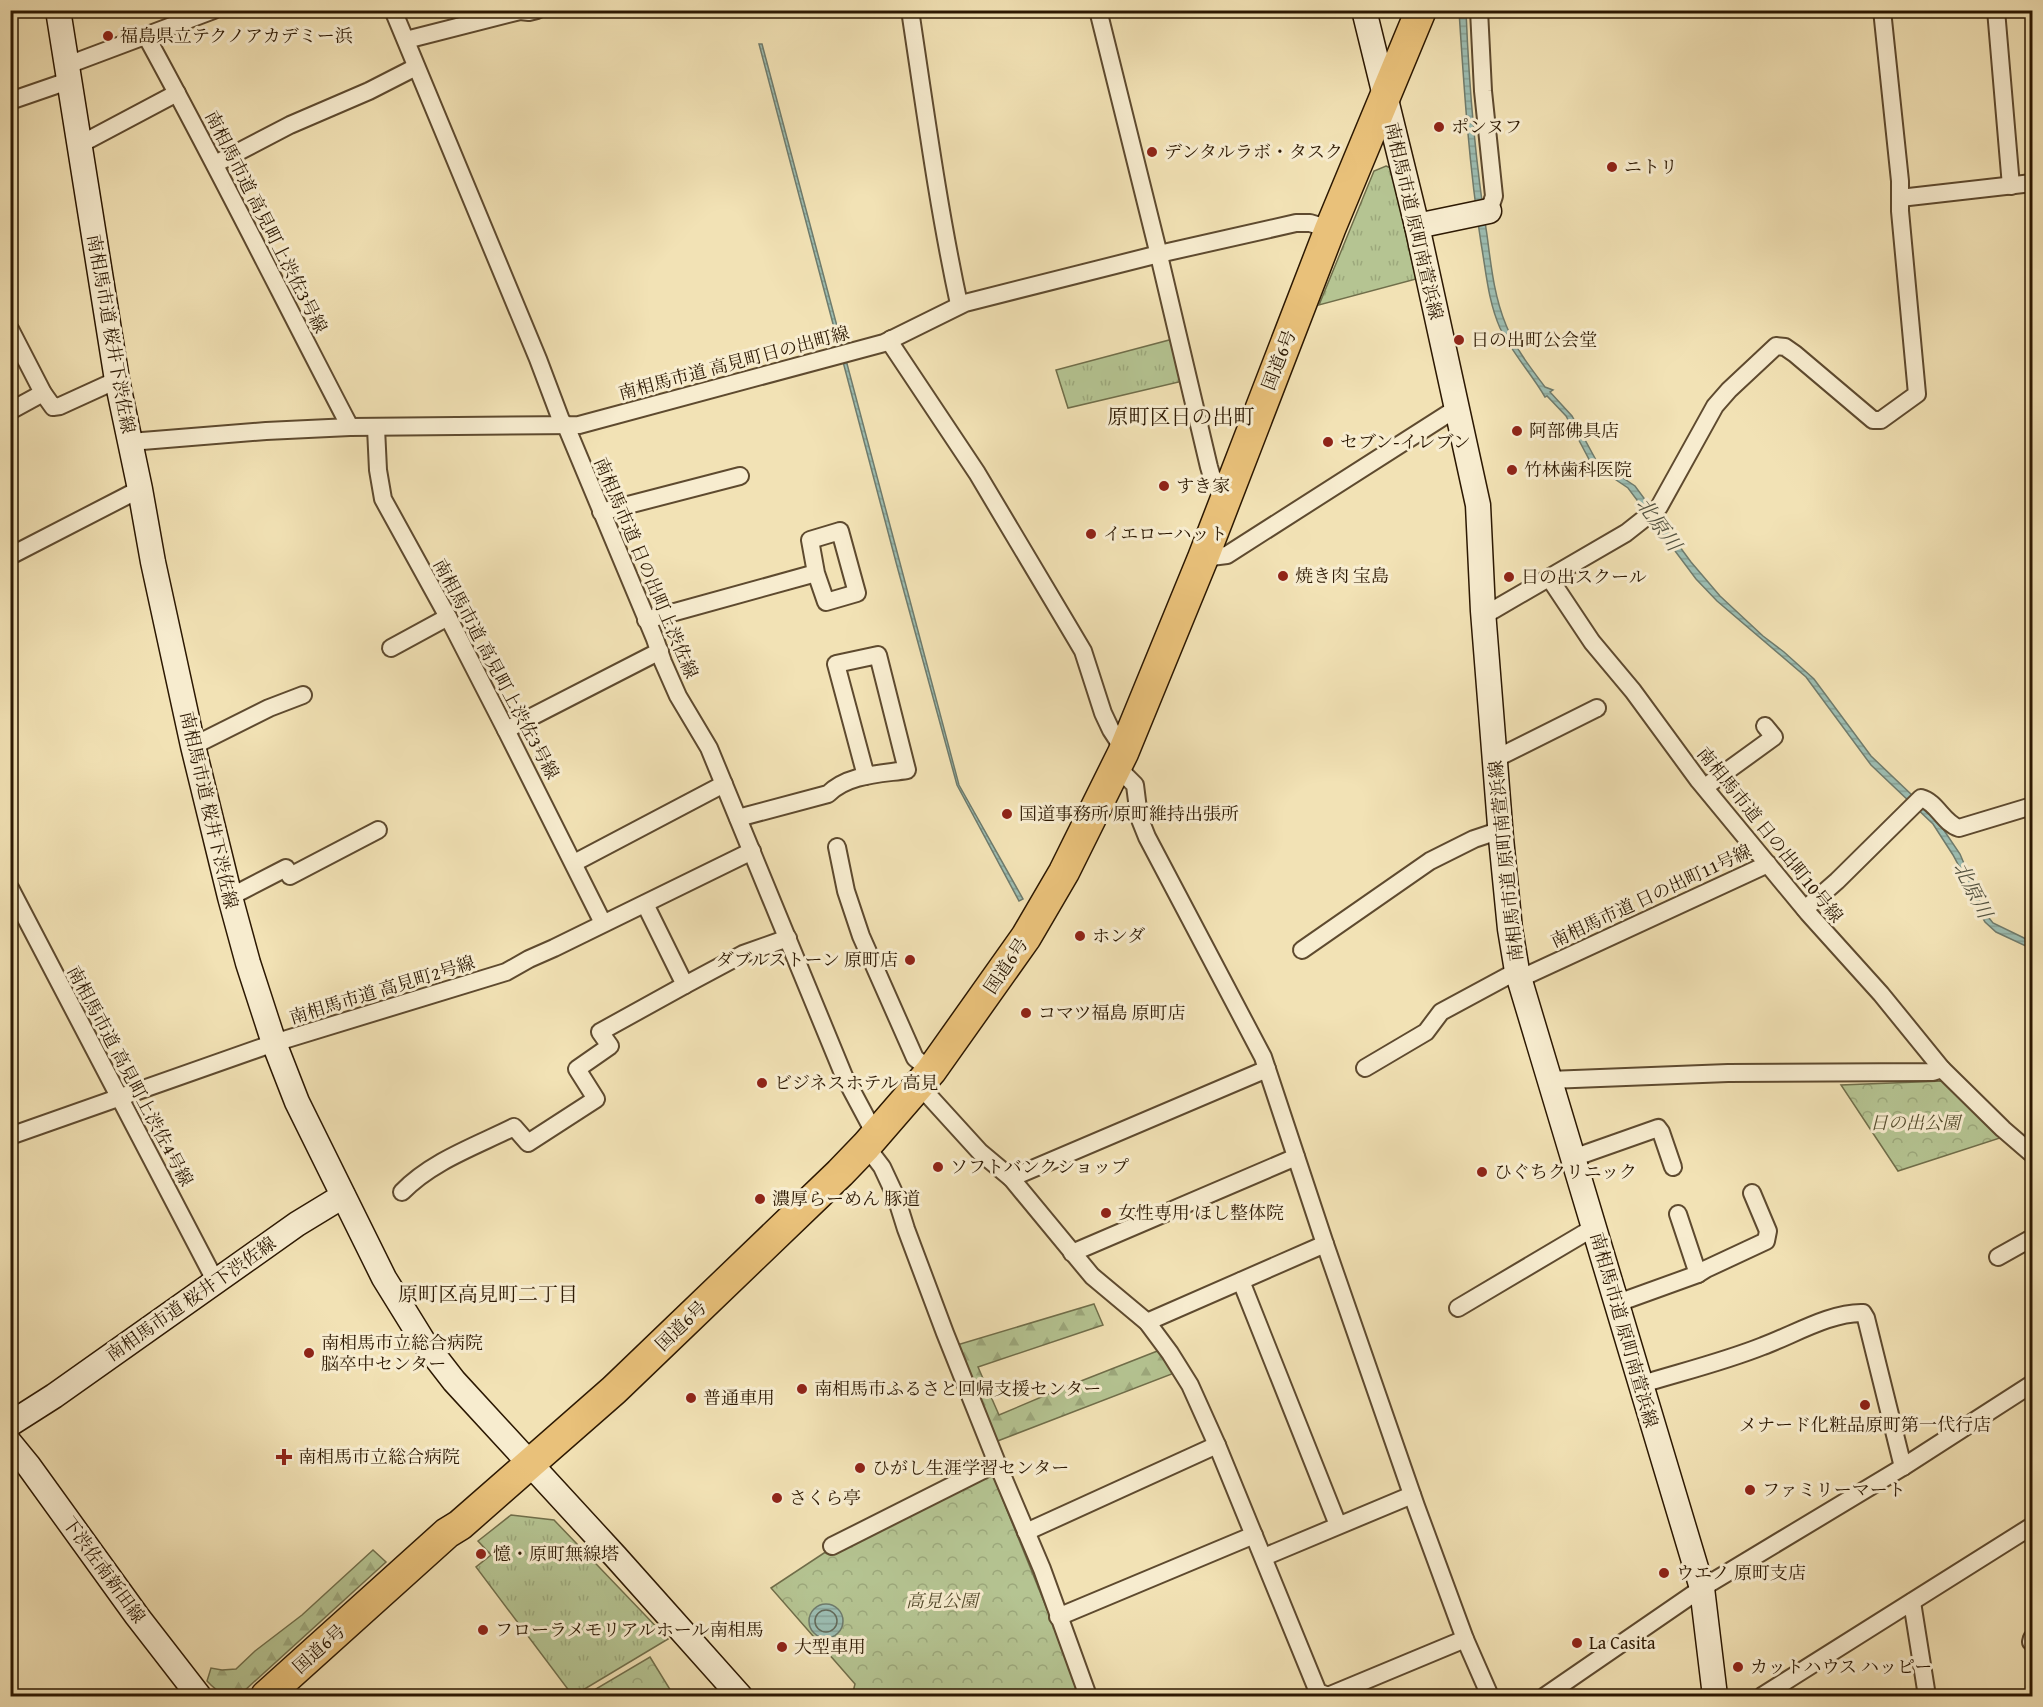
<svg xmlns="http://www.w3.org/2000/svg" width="2043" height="1707" viewBox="0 0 2043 1707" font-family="'Gentium Book Plus','Noto Serif JP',serif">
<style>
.grass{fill:url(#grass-tufts);stroke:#706e4a;stroke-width:1.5}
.forest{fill:url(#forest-firs);stroke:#706e4a;stroke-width:1.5}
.park{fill:url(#park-crowns);stroke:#706e4a;stroke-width:1.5}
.water{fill:url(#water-rules);stroke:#6f7b6c;stroke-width:1.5}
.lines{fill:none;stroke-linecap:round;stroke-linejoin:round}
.shore{stroke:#646a5a;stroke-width:1.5}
.street-casing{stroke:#5e4a2f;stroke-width:20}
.secondary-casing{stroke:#2c1802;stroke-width:27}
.highway-casing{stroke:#2c1802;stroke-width:33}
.street{stroke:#f7eccf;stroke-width:16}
.secondary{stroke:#f7eccf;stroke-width:24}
.highway{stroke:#e9c17a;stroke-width:30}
.poi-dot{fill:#8f2418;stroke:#f7eccf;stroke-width:2}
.labels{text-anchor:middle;stroke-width:6;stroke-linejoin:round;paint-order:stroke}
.poi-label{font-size:18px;fill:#2c1802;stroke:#f7eccf;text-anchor:start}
.street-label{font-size:18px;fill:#2c1802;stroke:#f7eccf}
.park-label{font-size:18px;font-style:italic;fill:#554c2d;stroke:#f7eccf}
.water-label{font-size:20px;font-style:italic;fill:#535240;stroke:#f7eccf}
.neighbourhood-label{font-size:20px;fill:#2c1802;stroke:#f7eccf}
.quarter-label{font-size:21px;fill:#2c1802;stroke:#f7eccf}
</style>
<defs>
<pattern id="grass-tufts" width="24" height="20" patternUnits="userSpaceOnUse" patternTransform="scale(1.5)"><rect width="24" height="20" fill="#b5c492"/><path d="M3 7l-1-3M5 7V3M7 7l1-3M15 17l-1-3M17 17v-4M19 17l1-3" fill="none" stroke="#9ca87c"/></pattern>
<pattern id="forest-firs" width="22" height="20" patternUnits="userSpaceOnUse" patternTransform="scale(1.5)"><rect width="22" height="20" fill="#b5c492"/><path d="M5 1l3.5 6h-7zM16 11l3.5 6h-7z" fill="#9ca87c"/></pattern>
<pattern id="park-crowns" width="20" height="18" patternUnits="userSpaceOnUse" patternTransform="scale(1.5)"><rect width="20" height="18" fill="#b5c492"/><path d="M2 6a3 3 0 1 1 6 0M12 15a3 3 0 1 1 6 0" fill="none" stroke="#9ca87c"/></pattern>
<pattern id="water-rules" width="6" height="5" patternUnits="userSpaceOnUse" patternTransform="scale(1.5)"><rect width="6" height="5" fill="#9cbdb2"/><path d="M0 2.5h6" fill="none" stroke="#87a297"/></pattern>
</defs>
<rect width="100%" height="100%" fill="#f2e2b5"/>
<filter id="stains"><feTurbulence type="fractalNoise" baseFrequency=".00333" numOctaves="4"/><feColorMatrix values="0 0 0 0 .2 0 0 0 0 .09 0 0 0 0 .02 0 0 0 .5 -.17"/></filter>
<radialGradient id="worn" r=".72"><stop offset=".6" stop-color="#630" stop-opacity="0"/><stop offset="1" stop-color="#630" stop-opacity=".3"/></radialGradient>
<g class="grass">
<path d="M1386,166L1391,168L1416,279L1319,305L1374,171Z"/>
<path d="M1173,339L1183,381L1068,408L1056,370Z"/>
<path d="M511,1515L554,1520L668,1639L573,1696L476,1567L491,1555L478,1541Z"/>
</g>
<g class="forest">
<path d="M1094,1304L1103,1325L978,1367L999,1415L1058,1390L1160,1350L1177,1372L995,1442L957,1345Z"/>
<path d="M373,1550L386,1562L244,1691C225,1696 220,1695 207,1681L211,1668L222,1670L236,1669L255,1651L302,1615Z"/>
</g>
<g class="park">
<path d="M1943,1081L2003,1137L1898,1171L1841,1085Z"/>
<path d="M992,1473L1049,1614L1079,1696H852L855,1684L771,1588L824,1553Z"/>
<path d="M650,1657L674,1696H584Z"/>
</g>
<g class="water">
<path d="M1459,11H1466C1469,86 1475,160 1487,235C1491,265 1494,296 1506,325C1515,348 1530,367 1545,387L1553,390L1550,392L1572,416L1596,460L1635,486L1691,562L1720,596L1763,636L1784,652L1814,679L1871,756L1935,817L1960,854L1985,913L1993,923L2024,938L2032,945V953L2026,946L1996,932L1985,922L1974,903L1969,885L1953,855L1933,824L1871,765L1806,677L1717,601L1696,579L1628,488L1591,463L1566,416L1547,396L1545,397C1531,373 1512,353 1500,328C1488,301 1486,271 1481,243C1469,166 1464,88 1459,11Z"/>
<path d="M759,44H762L959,785L1023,899L1019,901L957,785L897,566Z"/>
<circle cx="826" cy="1621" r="17"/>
</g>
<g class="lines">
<circle class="shore" cx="826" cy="1621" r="11"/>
<defs>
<g id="street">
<path d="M393,10L538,359L561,420L566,426L655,639L663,662L678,696L709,748L844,1076L875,1134"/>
<path d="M910,10C925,109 938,207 959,304"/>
<path d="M1098,10L1157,247L1209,467L1212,477L1229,490"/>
<path d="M1479,10L1483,91L1494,196L1489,211"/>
<path d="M1996,10L2011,186"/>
<path d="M146,36C217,165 282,297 350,427"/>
<path d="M406,40L520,11L529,12L537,10"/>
<path d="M65,66L214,10"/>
<path d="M10,101L68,81"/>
<path d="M79,145L177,93"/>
<path d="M215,164L290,125L369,91L416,67"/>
<path d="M1900,198L2032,183"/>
<path d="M10,329L43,393L53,407L60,406L117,380"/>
<path d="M891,339L893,347L977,473L1067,624L1083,651L1103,713L1111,730L1124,750"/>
<path d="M10,411L43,393"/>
<path d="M376,428L378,470L383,499L448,617L506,730L603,923"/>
<path d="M130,442L266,431L350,427L579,425L884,343L965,303L1159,254L1296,223H1310L1330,229"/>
<path d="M601,512L740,476"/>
<path d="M10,556L140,489"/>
<path d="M1203,558L1227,555L1457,408"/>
<path d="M1550,579L1592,642L1633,691L1699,781L1808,913L1881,994L1942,1069L2003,1129L2032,1154"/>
<path d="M1483,616L1626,533L1659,507L1715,406L1729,390L1776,346L1785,347L1795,354L1873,420H1881L1917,394L1900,211V181L1882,10"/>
<path d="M646,620L816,573L826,602L857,593L840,531L810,540L816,573"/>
<path d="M391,648L448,617"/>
<path d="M506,730L660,651"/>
<path d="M193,746L269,708L303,695"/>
<path d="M1495,759L1597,708"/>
<path d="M1116,766L1135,785L1139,817L1147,837L1263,1057L1325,1244L1416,1506L1465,1639L1490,1696"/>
<path d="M1705,787L1774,737L1765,726"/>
<path d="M738,818L828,794C848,774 881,774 907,770L878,655L836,664L866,776"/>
<path d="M837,847L846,891L861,936L915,1058L931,1071"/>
<path d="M574,863L724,784"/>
<path d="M290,876L378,830"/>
<path d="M10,888L216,1282"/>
<path d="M230,897L286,868"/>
<path d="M645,904L685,985L743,954L788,938"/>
<path d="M1805,909L1837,881L1921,798C1937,802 1943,823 1959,828L2032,806"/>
<path d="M1302,950L1430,861L1474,839L1501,830"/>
<path d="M1519,979L1768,864"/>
<path d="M1365,1068L1426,1032L1441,1012L1517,971"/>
<path d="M1549,1080L1728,1073L1933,1072L1942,1069"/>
<path d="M919,1085L980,1152L1011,1178L1092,1276L1147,1322L1170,1353L1190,1385L1217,1445L1318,1692L1328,1696L1465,1639"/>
<path d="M10,1136L274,1043L506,972L529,959L554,948L752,851"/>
<path d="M866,1146L882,1167L896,1197L906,1229L945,1333L997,1463L1042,1569L1088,1696"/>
<path d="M1573,1158L1658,1128L1661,1132L1673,1167"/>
<path d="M1011,1178L1267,1069"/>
<path d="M402,1192C432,1161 476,1146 514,1127L528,1143L596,1099L577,1069L610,1046L600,1032L685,985"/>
<path d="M1678,1214L1698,1274"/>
<path d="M1072,1253L1296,1157"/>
<path d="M1998,1257L2032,1238"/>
<path d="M1241,1281L1338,1525"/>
<path d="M1615,1304L1698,1274L1706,1269L1766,1241L1768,1231L1752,1193"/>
<path d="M1458,1308L1593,1228"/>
<path d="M1147,1322L1325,1244"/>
<path d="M1639,1385C1681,1372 1723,1362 1763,1346C1793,1335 1831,1312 1863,1313L1866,1318L1903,1467"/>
<path d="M1026,1532L1217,1445"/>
<path d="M832,1546L997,1463"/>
<path d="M1264,1557L1412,1495"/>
<path d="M1912,1602L1927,1696"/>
<path d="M1058,1617L1254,1535"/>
<path d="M2031,1642L2032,1638"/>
<path d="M1545,1696L1702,1588L1903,1467L2032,1384"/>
<path d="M1762,1696L2032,1526"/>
</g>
<g id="secondary">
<path d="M58,10L117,380L140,489L153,562L193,746L230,897L248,963L274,1043L297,1102L384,1278L423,1341L454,1381L615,1556L740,1696"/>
<path d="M1364,10L1417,226L1478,505L1483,611L1501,838L1510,929L1517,971L1702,1588L1715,1696"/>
<path d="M1417,226L1489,211"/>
<path d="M10,1424L54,1396L297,1224L343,1196"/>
<path d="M10,1443L28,1465L137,1616L199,1696"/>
</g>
<path id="highway" d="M266,1696L447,1533L460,1525L614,1390L840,1173L866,1146L931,1071L1026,937L1064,872L1123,753L1203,558L1330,229L1421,10"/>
</defs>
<use href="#street" class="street-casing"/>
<use href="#secondary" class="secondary-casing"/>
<use href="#highway" class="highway-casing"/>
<use href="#street" class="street"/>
<use href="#secondary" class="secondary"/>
<use href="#highway" class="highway"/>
</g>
<g class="poi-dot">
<circle cx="108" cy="36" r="6"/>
<circle cx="1439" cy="127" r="6"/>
<circle cx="1152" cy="152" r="6"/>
<circle cx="1612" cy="167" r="6"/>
<circle cx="1459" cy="340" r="6"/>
<circle cx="1517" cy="431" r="6"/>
<circle cx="1328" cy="442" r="6"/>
<circle cx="1512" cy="470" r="6"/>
<circle cx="1164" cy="486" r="6"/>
<circle cx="1091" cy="534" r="6"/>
<circle cx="1283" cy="576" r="6"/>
<circle cx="1509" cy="577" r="6"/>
<circle cx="1007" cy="814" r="6"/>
<circle cx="1080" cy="936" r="6"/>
<circle cx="910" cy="960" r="6"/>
<circle cx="1026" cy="1013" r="6"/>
<circle cx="762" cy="1083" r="6"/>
<circle cx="938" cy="1167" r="6"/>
<circle cx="1482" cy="1172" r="6"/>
<circle cx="760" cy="1199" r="6"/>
<circle cx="1106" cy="1213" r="6"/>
<circle cx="309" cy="1353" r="6"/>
<circle cx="802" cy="1389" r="6"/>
<circle cx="691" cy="1398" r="6"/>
<circle cx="1865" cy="1405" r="6"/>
<path d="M281 1448h6v6h6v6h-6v6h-6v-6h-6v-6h6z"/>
<circle cx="860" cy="1468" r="6"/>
<circle cx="1750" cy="1490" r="6"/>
<circle cx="777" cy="1498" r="6"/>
<circle cx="481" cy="1554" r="6"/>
<circle cx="1664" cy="1573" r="6"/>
<circle cx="483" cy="1630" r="6"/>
<circle cx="1577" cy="1643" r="6"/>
<circle cx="782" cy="1647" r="6"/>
<circle cx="1738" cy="1667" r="6"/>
</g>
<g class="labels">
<g class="poi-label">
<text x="120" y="42">福島県立テクノアカデミー浜</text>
<text x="1451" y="133">ポンヌフ</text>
<text x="1164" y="158">デンタルラボ・タスク</text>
<text x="1624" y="173">ニトリ</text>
<text x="1471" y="346">日の出町公会堂</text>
<text x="1529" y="437">阿部佛具店</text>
<text x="1340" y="448">セブン-イレブン</text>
<text x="1524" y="476">竹林歯科医院</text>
<text x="1176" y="492">すき家</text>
<text x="1103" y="540">イエローハット</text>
<text x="1295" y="582">焼き肉 宝島</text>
<text x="1521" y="583">日の出スクール</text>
<text x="1019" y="820">国道事務所 原町維持出張所</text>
<text x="1092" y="942">ホンダ</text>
<text x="898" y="966" text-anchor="end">ダブルストーン 原町店</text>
<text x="1038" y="1019">コマツ福島 原町店</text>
<text x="774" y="1089">ビジネスホテル 高見</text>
<text x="950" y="1173">ソフトバンクショップ</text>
<text x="1494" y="1178">ひぐちクリニック</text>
<text x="772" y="1205">濃厚らーめん 豚道</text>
<text x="1118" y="1219">女性専用 ほし整体院</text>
<text x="321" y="1349">南相馬市立総合病院<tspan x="321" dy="21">脳卒中センター</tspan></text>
<text x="814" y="1395">南相馬市ふるさと回帰支援センター</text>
<text x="703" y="1404">普通車用</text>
<text x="1865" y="1431" text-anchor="middle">メナード化粧品原町第一代行店</text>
<text x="298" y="1463">南相馬市立総合病院</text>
<text x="872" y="1474">ひがし生涯学習センター</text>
<text x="1762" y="1496">ファミリーマート</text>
<text x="789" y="1504">さくら亭</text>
<text x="493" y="1560">憶・原町無線塔</text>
<text x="1676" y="1579">ウエノ 原町支店</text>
<text x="495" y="1636">フローラメモリアルホール南相馬</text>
<text x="1589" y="1649">La Casita</text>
<text x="794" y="1653">大型車用</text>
<text x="1750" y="1673">カットハウス ハッピー</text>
</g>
<g class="street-label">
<text transform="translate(1414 221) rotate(77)" y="6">南相馬市道 原町南萱浜線</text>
<text transform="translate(266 222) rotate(63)" y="6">南相馬市道 高見町上渋佐3号線</text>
<text transform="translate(111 334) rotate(80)" y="6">南相馬市道 桜井下渋佐線</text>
<text transform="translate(1279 360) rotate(-69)" y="6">国道6号</text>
<text transform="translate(734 363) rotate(-15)" y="6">南相馬市道 高見町日の出町線</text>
<text transform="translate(646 568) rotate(67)" y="6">南相馬市道 日の出町上渋佐線</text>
<text transform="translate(496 669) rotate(62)" y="6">南相馬市道 高見町上渋佐3号線</text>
<text transform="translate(209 810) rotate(77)" y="6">南相馬市道 桜井下渋佐線</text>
<text transform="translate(1770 835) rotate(51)" y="6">南相馬市道 日の出町10号線</text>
<text transform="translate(1506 861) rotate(-96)" y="6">南相馬市道 原町南萱浜線</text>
<text transform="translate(1651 896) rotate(-25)" y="6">南相馬市道 日の出町11号線</text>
<text transform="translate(1006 966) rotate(-56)" y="6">国道6号</text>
<text transform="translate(382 990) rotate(-17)" y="6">南相馬市道 高見町2号線</text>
<text transform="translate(130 1076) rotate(62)" y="6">南相馬市道 高見町上渋佐4号線</text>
<text transform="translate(191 1299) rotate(-35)" y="6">南相馬市道 桜井下渋佐線</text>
<text transform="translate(681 1326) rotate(-44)" y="6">国道6号</text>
<text transform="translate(1624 1330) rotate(74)" y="6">南相馬市道 原町南萱浜線</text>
<text transform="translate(104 1570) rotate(54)" y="6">下渋佐南新田線</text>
<text transform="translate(319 1649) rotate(-42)" y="6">国道6号</text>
</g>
<g class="park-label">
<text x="1915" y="1129">日の出公園</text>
<text x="942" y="1607">高見公園</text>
</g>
<g class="water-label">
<text transform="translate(1659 524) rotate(54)" y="7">北原川</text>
<text transform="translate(1973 890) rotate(63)" y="7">北原川</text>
</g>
<g class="neighbourhood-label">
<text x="488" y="1301">原町区高見町二丁目</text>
</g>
<g class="quarter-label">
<text x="1181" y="424">原町区日の出町</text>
</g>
</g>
<rect width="2043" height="1707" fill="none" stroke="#f2e2b5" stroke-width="36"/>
<rect x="12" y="12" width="2019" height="1683" fill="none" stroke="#2c1802" stroke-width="3"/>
<rect x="18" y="18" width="2007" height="1671" fill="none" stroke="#2c1802" stroke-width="1.5"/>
<rect width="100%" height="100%" filter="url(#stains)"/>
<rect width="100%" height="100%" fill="url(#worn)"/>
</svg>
